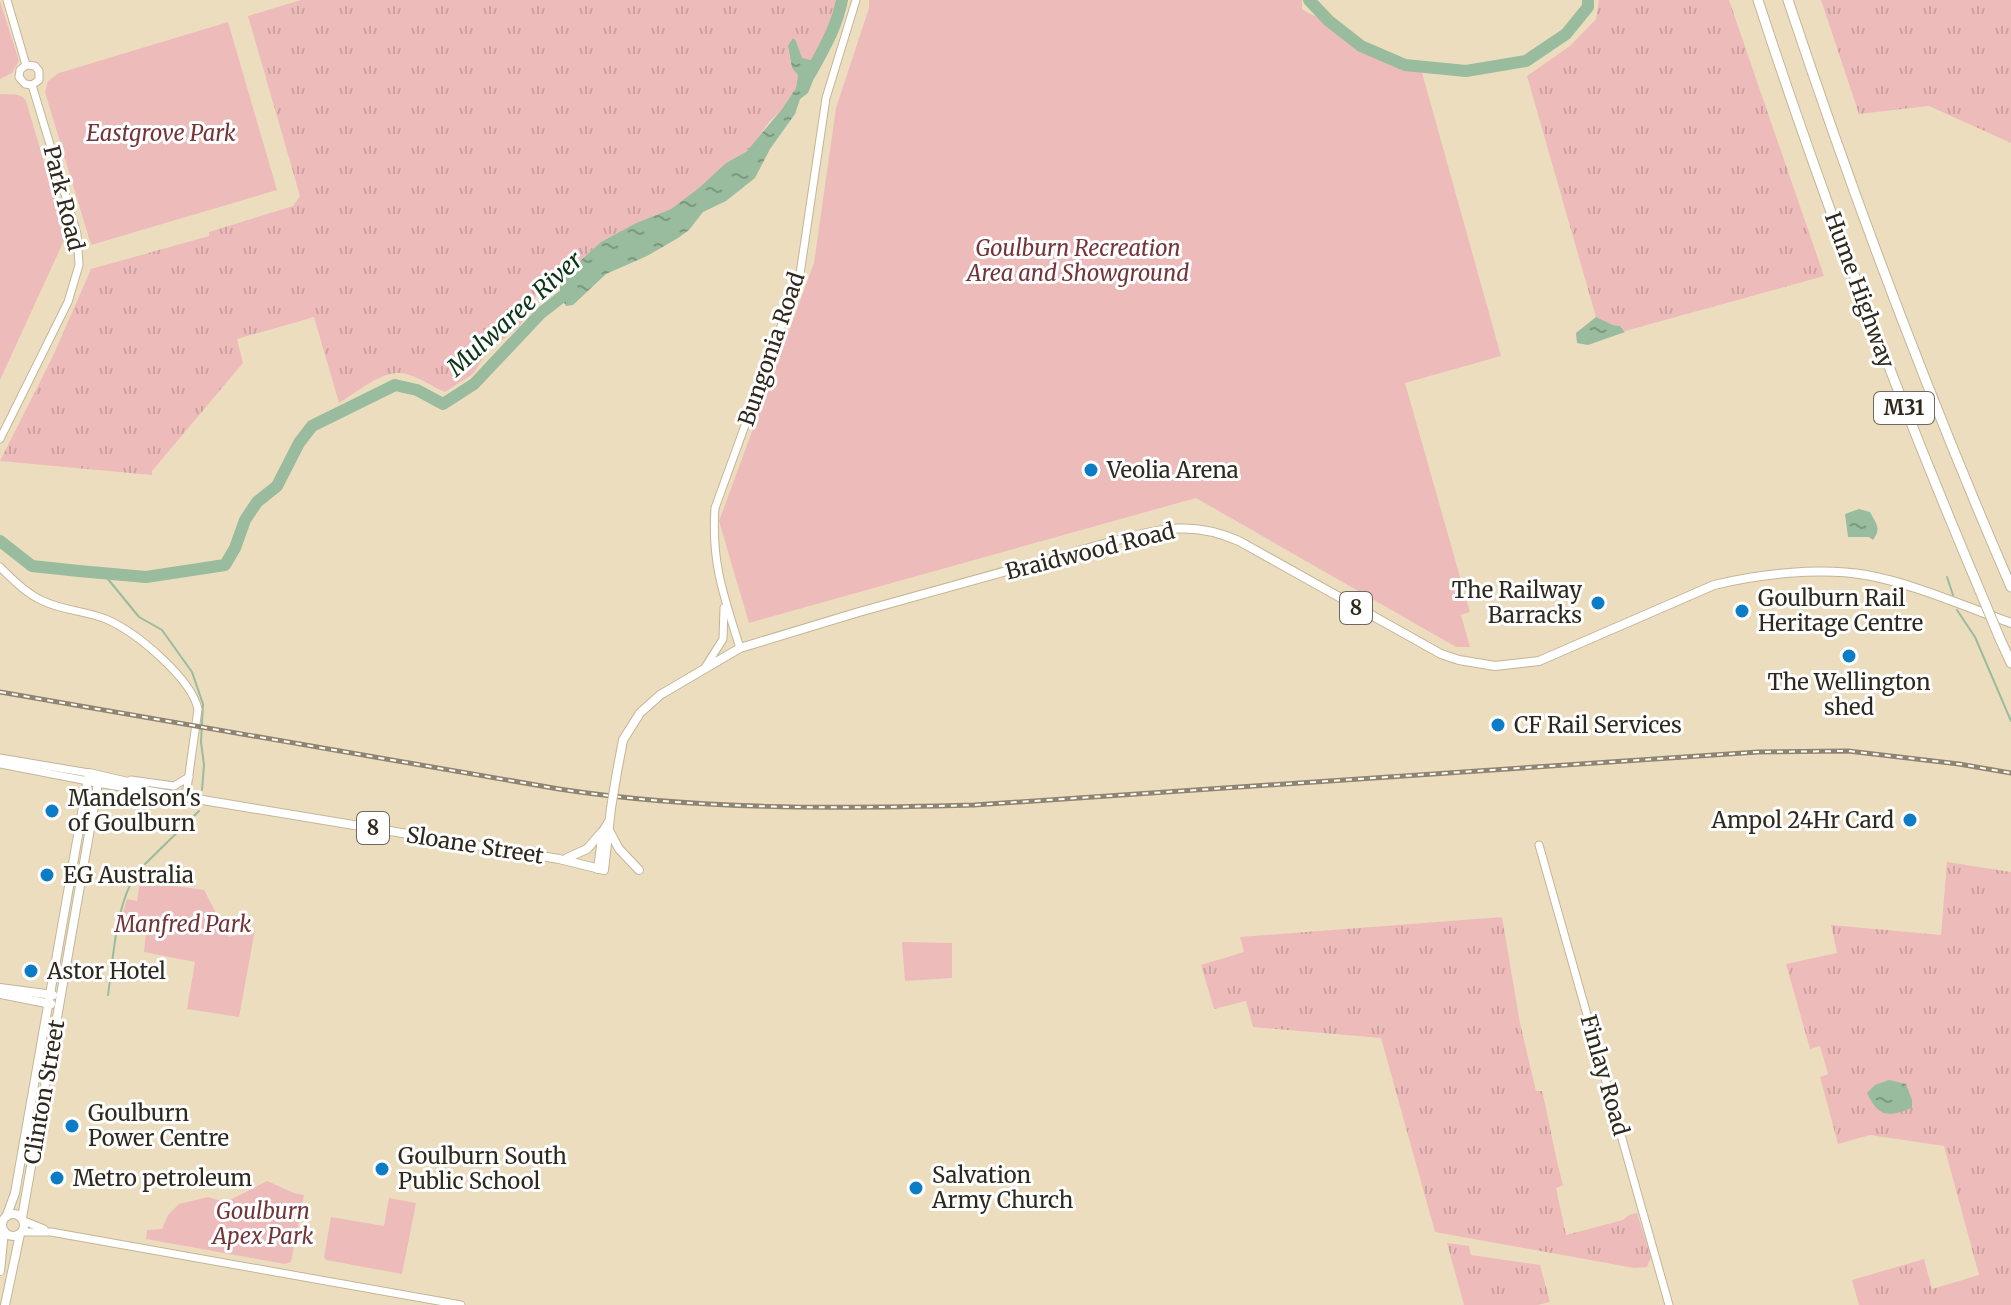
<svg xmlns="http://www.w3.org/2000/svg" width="2011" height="1305" viewBox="0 0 2011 1305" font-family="Merriweather,serif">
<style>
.grass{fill:url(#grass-tufts)}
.park{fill:#ebb}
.water{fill:url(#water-ripples)}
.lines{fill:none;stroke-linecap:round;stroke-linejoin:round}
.stream{stroke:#98bc9d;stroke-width:2}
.river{stroke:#98bc9d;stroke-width:12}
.secondary-casing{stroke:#c4b597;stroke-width:9}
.primary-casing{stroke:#c4b597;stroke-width:10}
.highway-casing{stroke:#c4b597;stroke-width:11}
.secondary{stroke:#fff;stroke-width:7}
.primary{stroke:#fff;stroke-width:8}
.highway{stroke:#fff;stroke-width:9}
.rail-casing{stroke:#8f846f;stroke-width:5}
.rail{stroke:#fff;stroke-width:2;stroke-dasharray:6;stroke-linecap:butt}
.primary-bridge-casing{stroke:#c4b597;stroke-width:10;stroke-linecap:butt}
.highway-bridge-casing{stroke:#c4b597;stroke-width:11;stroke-linecap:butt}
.primary-bridge{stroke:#fff;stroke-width:8}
.highway-bridge{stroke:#fff;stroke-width:9}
.poi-dot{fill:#0b7dc7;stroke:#fff;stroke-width:3}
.labels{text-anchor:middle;stroke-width:6;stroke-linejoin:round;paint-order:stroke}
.shield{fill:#fff;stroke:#6d6961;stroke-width:2}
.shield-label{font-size:20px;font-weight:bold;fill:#2f291d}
.park-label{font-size:22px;font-style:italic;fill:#753538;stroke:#fff}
.street-label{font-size:22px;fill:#2f291d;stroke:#fff}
.poi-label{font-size:22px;fill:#2f291d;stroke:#fff;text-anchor:start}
.water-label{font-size:24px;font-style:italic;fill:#0a3515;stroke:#fff}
</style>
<defs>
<pattern id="grass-tufts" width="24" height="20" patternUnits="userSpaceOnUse" patternTransform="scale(2)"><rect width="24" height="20" fill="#ebb"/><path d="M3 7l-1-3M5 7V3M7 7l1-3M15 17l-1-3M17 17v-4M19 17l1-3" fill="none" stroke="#cca1a0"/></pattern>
<pattern id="water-ripples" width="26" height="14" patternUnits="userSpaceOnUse" patternTransform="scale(2)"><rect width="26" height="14" fill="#98bc9d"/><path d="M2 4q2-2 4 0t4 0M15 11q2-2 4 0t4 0" fill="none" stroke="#7c997f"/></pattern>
</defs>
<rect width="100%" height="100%" fill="#edddbf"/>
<g class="grass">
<path d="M301,0H838L836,14L814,58L811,61L802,59L796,41L788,48L792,68L798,75L796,88L782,109L769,122L751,148L726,163L700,188L671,209L636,223L601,242L559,280L546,278L519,327L487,352L473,374L445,392C431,386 412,372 397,373C377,374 356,393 339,403L314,317L237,339L243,363L152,471V475L0,461L53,356L91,269L209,236V232L293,206L300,196L248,16Z"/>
<path d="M1599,0H1729L1824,276L1625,331L1620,326L1613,325L1596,317L1527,76L1570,46L1596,19Z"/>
<path d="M1821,0H2011V143L1929,106L1859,114Z"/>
<path d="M1947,862L2011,872V1305H1859L1852,1280L1924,1259L1932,1289L1979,1275L1944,1146L1870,1135L1838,1144L1820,1077L1828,1074L1820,1046L1810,1049L1786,964L1837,953L1831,925L1941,935Z"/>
<path d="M1502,917L1520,1023L1536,1091H1542C1550,1123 1554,1153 1563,1185L1556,1188L1566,1235L1623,1220L1629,1215L1637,1213L1651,1257L1647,1267L1634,1268L1435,1232L1381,1038L1253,1027L1246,1001L1214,1009L1201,965L1244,952L1240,937Z"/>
<path d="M1447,1243L1469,1246L1471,1255L1540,1265L1550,1302L1538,1305H1464Z"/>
</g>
<g class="park">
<path d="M869,0H1302V9C1311,16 1322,17 1331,23C1352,38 1393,77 1421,69L1501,356L1405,383L1470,612L1461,615L1470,647H1456L1196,498L749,623L719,521L814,263L836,108L869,8Z"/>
<path d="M0,1L19,61L12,73L0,79Z"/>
<path d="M228,22L277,190L91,245L45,92L48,81L59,73Z"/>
<path d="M0,94C10,95 21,92 26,101L66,236L0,380Z"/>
<path d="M140,881L204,890L229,937L255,930L239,1017L187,1009L195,962L144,952L147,923L121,919L127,899L137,901Z"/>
<path d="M902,942L952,943V978L905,981Z"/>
<path d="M267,1181L294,1193L304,1195L291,1262L285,1264L146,1239L147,1230L162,1229L168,1215L179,1204L208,1197L225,1202L230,1200Z"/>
<path d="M389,1198L416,1203L402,1274L326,1260L324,1257L331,1217L384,1226Z"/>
</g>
<g class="water">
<path d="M793,38L796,41L802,58L818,62L819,66L808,93L800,99L795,114L770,149L755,178L726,201L703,212L689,230L678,238L647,256L606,274L573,305L566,306L561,298L559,280L601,242L636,223L671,209L699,188L726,163L747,151L782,109L796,88L798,75L792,68L788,46Z"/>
<path d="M1596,317L1613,325L1620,326L1625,332L1588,345L1577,343L1576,333Z"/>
<path d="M1859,509L1870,512C1876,524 1882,528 1873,540L1869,537H1848L1845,514Z"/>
<path d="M1889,1080L1906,1084L1912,1100V1108C1888,1117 1879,1118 1867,1093L1875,1085Z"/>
</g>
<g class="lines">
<g class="stream">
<path d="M103,573L139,617L162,630L192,672L203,704L201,742L204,765L202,790"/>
<path d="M1947,577L1953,595"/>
<path d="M1957,610L1975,637L2011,721"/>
<path d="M108,995C114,954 115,907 137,872L199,811"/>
</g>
<g class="river">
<path d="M1309,0L1329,21L1361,46L1405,65L1466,71L1526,61L1566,34L1588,7V0"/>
<path d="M810,74C823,50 837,27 842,0"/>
<path d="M0,541L32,566L79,571L146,577L225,565L235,548L245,520L257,502L277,486L299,443L312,426L395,385L417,390L443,404L474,384L541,313L572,289"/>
</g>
<defs>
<g id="secondary">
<path d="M7,0L26,65"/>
<path d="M26,65L35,66L39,71V80L32,85"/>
<path d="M26,65L20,70L19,77L25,84L32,85"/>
<path d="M0,439L68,302L79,265L77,234L32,85"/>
<path d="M0,567C13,580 27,594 43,601C64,611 88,611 108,620C137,633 191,678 198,709L186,796"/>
<path d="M740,648C724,597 711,562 715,508L800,274L826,98L856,0"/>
<path d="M706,666L723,639L724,608"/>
<path d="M0,758L89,773"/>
<path d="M0,764L88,781"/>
<path d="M131,780L174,786L189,777"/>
<path d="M1539,845L1669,1305"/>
<path d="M24,1221L44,1229"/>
<path d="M22,1232H51L461,1305"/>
</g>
<g id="primary">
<path d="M617,772L623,740L640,713L660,695L740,648L859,612L1118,540C1164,528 1194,521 1239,541L1441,654L1459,660L1495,666L1539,661L1714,585C1758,574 1820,567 1866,575C1912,583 1966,607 2011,623"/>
<path d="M88,781L559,859L604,870L611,808"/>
<path d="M610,832L619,849L639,870"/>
<path d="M567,858L587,849L601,833"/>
<path d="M598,869L603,831L608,823"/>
<path d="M0,988L53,995"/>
<path d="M0,994L51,1004"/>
<circle cx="13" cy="1225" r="11"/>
<path d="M7,1215L15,1193L89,773L141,785"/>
<path d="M22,1218L99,777"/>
<path d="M0,1271L4,1231"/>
<path d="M5,1305L20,1234"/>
</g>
<g id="highway">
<path d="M1758,0C1823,200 1898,397 1980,591"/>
<path d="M1788,0C1854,199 1928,395 2011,587"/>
<path d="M2000,639L2011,663"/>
</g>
</defs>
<use href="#secondary" class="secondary-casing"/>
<use href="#primary" class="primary-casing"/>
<use href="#highway" class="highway-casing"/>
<use href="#secondary" class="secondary"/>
<use href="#primary" class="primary"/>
<use href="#highway" class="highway"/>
<defs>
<path id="rail" d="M0,692L559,789C696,810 836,809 974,805L1758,752L1848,751L1959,764L2011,773"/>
</defs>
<use href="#rail" class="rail-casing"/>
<use href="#rail" class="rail"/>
<defs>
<path id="primary-bridge" d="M611,808L617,772"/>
<path id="highway-bridge" d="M1980,591L2000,639"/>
</defs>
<use href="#primary-bridge" class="primary-bridge-casing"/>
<use href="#highway-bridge" class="highway-bridge-casing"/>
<use href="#primary-bridge" class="primary-bridge"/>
<use href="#highway-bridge" class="highway-bridge"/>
</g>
<g class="poi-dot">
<circle cx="1091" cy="470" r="8"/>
<circle cx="1598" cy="603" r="8"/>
<circle cx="1742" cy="611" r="8"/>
<circle cx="1849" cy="656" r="8"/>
<circle cx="1498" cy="725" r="8"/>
<circle cx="52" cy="811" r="8"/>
<circle cx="1910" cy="820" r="8"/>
<circle cx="47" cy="875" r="8"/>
<circle cx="31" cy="971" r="8"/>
<circle cx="72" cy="1126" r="8"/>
<circle cx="382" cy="1169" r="8"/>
<circle cx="57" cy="1178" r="8"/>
<circle cx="916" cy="1188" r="8"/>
</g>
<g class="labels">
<g class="shield">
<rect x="1874" y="392" width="60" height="32" rx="6"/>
<rect x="1340" y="592" width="32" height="32" rx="6"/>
<rect x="357" y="812" width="32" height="32" rx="6"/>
</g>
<g class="shield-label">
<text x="1904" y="415">M31</text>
<text x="1356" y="615">8</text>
<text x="373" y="835">8</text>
</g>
<g class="park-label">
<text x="161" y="141">Eastgrove Park</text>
<text x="1078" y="256">Goulburn Recreation<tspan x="1078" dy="25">Area and Showground</tspan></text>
<text x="183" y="932">Manfred Park</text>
<text x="263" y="1219">Goulburn<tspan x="263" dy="25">Apex Park</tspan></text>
</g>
<g class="street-label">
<text transform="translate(64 198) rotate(76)" y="8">Park Road</text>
<text transform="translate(1860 290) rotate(70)" y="8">Hume Highway</text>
<text transform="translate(771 349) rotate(-71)" y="8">Bungonia Road</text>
<text transform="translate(1090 551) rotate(-14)" y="8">Braidwood Road</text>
<text transform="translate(475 845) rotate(9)" y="8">Sloane Street</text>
<text transform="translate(1605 1075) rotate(74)" y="8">Finlay Road</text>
<text transform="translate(44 1092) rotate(-80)" y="8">Clinton Street</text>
</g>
<g class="poi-label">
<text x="1107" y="478">Veolia Arena</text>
<text x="1582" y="598" text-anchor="end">The Railway<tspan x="1582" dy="25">Barracks</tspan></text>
<text x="1758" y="606">Goulburn Rail<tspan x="1758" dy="25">Heritage Centre</tspan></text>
<text x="1849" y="690" text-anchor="middle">The Wellington<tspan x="1849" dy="25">shed</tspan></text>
<text x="1514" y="733">CF Rail Services</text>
<text x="68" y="806">Mandelson's<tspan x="68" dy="25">of Goulburn</tspan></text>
<text x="1894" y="828" text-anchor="end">Ampol 24Hr Card</text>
<text x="63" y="883">EG Australia</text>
<text x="47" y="979">Astor Hotel</text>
<text x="88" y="1121">Goulburn<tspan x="88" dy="25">Power Centre</tspan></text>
<text x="398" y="1164">Goulburn South<tspan x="398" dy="25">Public School</tspan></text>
<text x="932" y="1183">Salvation<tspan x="932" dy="25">Army Church</tspan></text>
<text x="73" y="1186">Metro petroleum</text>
</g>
<g class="water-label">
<text transform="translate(515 314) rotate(-42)" y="8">Mulwaree River</text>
</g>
</g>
</svg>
